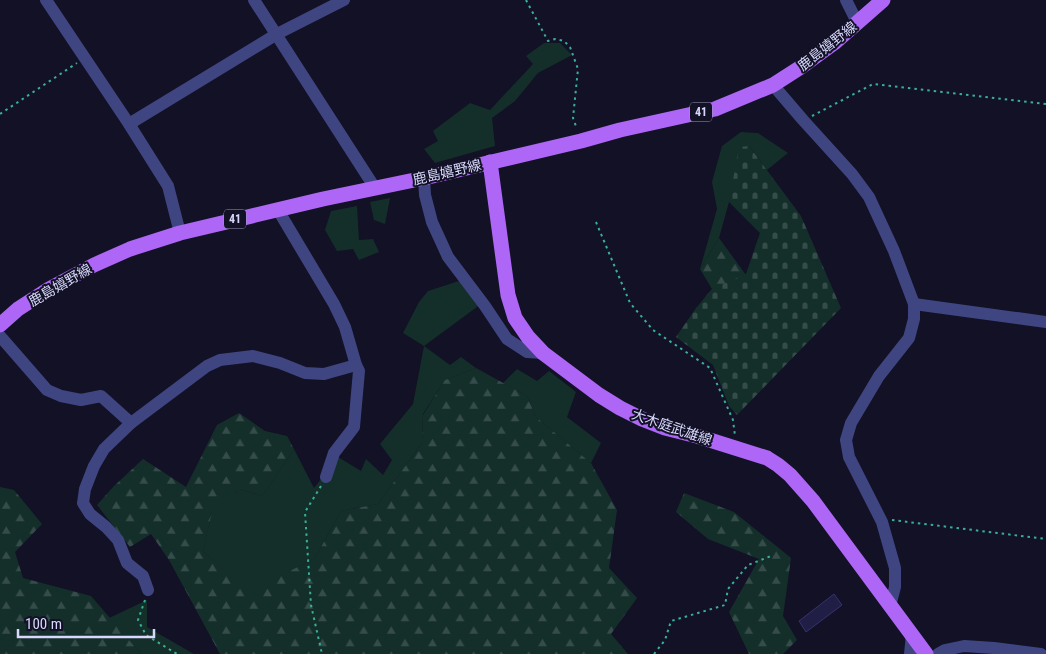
<svg xmlns="http://www.w3.org/2000/svg" width="1046" height="654" viewBox="0 0 1046 654" font-family="'Roboto Condensed','Noto Sans JP',sans-serif">
<style>
.green{fill:#142f2a}
.forest{fill:url(#forest-firs)}
.cemetery{fill:url(#cemetery-stones)}
.building{fill:#211e45;stroke:#36326f}
.lines{fill:none;stroke-linecap:round;stroke-linejoin:round}
.path{stroke:#38b099;stroke-width:2;stroke-dasharray:2.5 4;stroke-linecap:butt}
.minor{stroke:#3f4581;stroke-width:12}
.major{stroke:#ad66f5;stroke-width:15}
.labels{text-anchor:middle;stroke-width:4;stroke-linejoin:round;paint-order:stroke}
.shield{fill:#121125;stroke:#9c9cbc;stroke-width:1}
.shield-label{font-size:12px;font-weight:bold;fill:#d7d8fc}
.street-label{font-size:14px;fill:#d7d8fc;stroke:#121125}
</style>
<defs>
<pattern id="forest-firs" width="22" height="20" patternUnits="userSpaceOnUse" patternTransform="scale(1.25)"><rect width="22" height="20" fill="#142f2a"/><path d="M5 1l3.5 6h-7zM16 11l3.5 6h-7z" fill="#354c4a"/></pattern>
<pattern id="cemetery-stones" width="16" height="16" patternUnits="userSpaceOnUse" patternTransform="scale(1.25)"><rect width="16" height="16" fill="#142f2a"/><path d="M2 7V4a2 2 0 0 1 4 0v3zM10 15v-3a2 2 0 0 1 4 0v3z" fill="#354c4a"/></pattern>
</defs>
<rect width="100%" height="100%" fill="#121125"/>
<g class="green">
<path d="M544,43H560L572,55L538,73L515,101L492,118L495,146L435,163L424,149L438,141L433,131L470,103L490,110L533,64L526,56Z"/>
<path d="M741,132L758,133L788,153L767,170L749,146L729,202L719,238L700,269L717,209L712,182L722,146Z"/>
<path d="M390,198L385,224L374,220L370,202Z"/>
<path d="M357,206L359,240L373,239L379,252L359,260L353,249L337,251L325,230L331,211Z"/>
<path d="M462,280L481,304L424,346L450,365L461,357L476,368L445,380L423,414L422,443L378,504L341,511L315,558L249,593L203,551L212,511L240,489L262,496L294,449L314,488L338,457L361,471L366,459L383,475L392,460L380,444L413,404L424,346L403,333L419,302L428,291Z"/>
<path d="M517,369L537,381L549,371L576,392L567,417L601,443L591,463L536,417L527,396L503,383Z"/>
<path d="M147,600V627L194,654H141L109,618Z"/>
</g>
<g class="forest">
<path d="M719,238L746,275L694,311L712,289L700,269Z"/>
<path d="M476,368L527,396L536,417L591,463L617,510L609,568L637,598L611,634L628,654H220L169,560L151,534L130,547L97,505L114,486L143,459L186,487L217,425L239,413L265,431L287,436L294,449L262,496L240,489L212,512L203,551L249,592L315,558L341,511L378,504L422,443L423,415L445,380Z"/>
<path d="M0,487L14,490L42,524L15,552L23,578L91,596L141,654H0Z"/>
<path d="M684,493L734,512L791,558L783,616L797,640L783,654H749L729,612L759,559L708,539L676,512Z"/>
</g>
<path class="cemetery" d="M749,146L801,216L841,308L737,415L729,406L713,365L676,337L694,311L712,289L746,274L760,233L729,202L739,147Z"/>
<path class="building" d="M834,594L842,605L806,632L799,621Z"/>
<g class="lines">
<g class="path">
<path d="M526,0L548,41L555,39L564,41L570,47L578,69L573,118L577,129"/>
<path d="M0,114L77,63"/>
<path d="M812,116L873,84L1046,104"/>
<path d="M596,222L630,303L653,330L710,368L733,420L735,436"/>
<path d="M321,486L305,512L311,605L322,654"/>
<path d="M892,520L1046,539"/>
<path d="M145,600L138,620L146,635L177,654"/>
<path d="M654,654L665,640L671,621L725,605L728,589L748,565L771,556"/>
</g>
<g class="minor">
<path d="M46,0L129,124L168,186L180,233"/>
<path d="M254,0L375,188"/>
<path d="M846,0L857,22"/>
<path d="M773,85L803,120L852,174L869,197L894,251L914,304V319L909,338L879,376L851,423L846,440L849,457L882,522L895,568V587L890,606"/>
<path d="M129,124L277,34L344,0"/>
<path d="M424,178L425,195L432,222L448,257L485,306L507,339L527,352L543,353"/>
<path d="M278,210L334,304L345,327L356,365L359,371L354,427L334,453L326,477"/>
<path d="M914,304L1046,322"/>
<path d="M0,336L47,390L61,396L81,400L101,396L131,423"/>
<path d="M148,590L143,576L127,563L118,540L106,527L90,514L83,503L85,489L94,466L104,449L131,423L207,366L220,360L253,356L280,363L305,373L324,374L356,365"/>
<path d="M910,654L912,634"/>
<path d="M938,654L945,650L964,646L994,648L1041,654"/>
</g>
<g class="major">
<path d="M490,162L508,295L515,318L528,337L543,353L599,395L620,408L642,419L665,428L697,436L767,458L778,465L790,475L813,501L926,654"/>
<path d="M0,325L18,309L49,289L94,265L130,249L180,233L323,199L424,178L581,141L620,130L715,109L773,85L801,67L834,43L883,0"/>
</g>
</g>
<g class="labels">
<g class="shield">
<rect x="690" y="102.5" width="22" height="19" rx="4"/>
<rect x="224" y="209.5" width="22" height="19" rx="4"/>
</g>
<g class="shield-label">
<text x="701" y="116">41</text>
<text x="235" y="223">41</text>
</g>
<g class="street-label">
<text transform="translate(827 46) rotate(-38)" y="5">鹿島嬉野線</text>
<text transform="translate(447 172) rotate(-13)" y="5">鹿島嬉野線</text>
<text transform="translate(60 285) rotate(-30)" y="5">鹿島嬉野線</text>
<text transform="translate(672 427) rotate(19)" y="5">大木庭武雄線</text>
</g>
</g>
<path d="M18 629v8h136v-8" fill="none" stroke="#d7d8fc" stroke-width="2.5"/>
<text x="25" y="629" font-size="15" fill="#d7d8fc" stroke="#121125" stroke-width="4" paint-order="stroke">100 m</text>
</svg>
